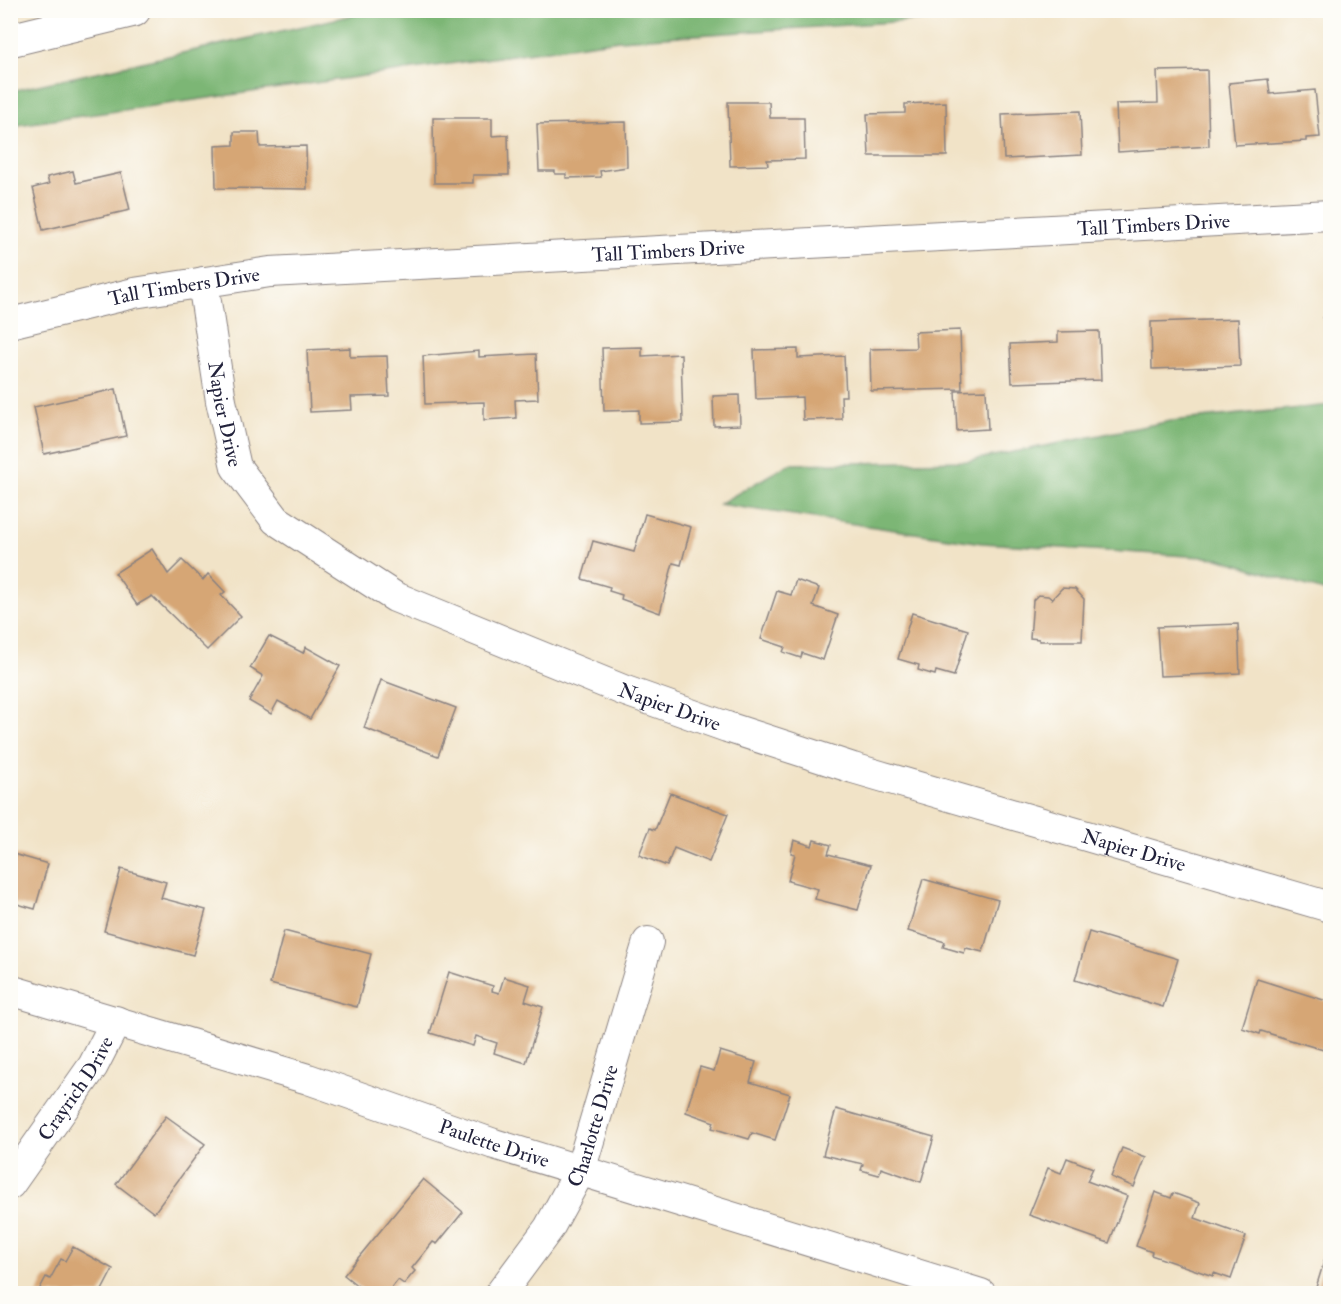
<svg xmlns="http://www.w3.org/2000/svg" width="1341" height="1304" viewBox="0 0 1341 1304" font-family="'IM FELL Double Pica',serif">
<style>
.forest{fill:#7bb674;stroke:#4e6c58;stroke-width:1.5}
.building{fill:#d6a675}
.lines{fill:none;stroke-linecap:round;stroke-linejoin:round}
.minor-casing{stroke:#8a8281;stroke-width:32}
.highway-casing{stroke:#8a8281;stroke-width:35}
.minor{stroke:#fff;stroke-width:30}
.highway{stroke:#fff;stroke-width:33}
.labels{text-anchor:middle;stroke-width:4.5;stroke-linejoin:round;paint-order:stroke}
.street-label{font-size:20px;fill:#22223b;stroke:#fdfcf7}
</style>
<rect width="100%" height="100%" fill="#fdfcf7"/>
<filter id="ink" filterUnits="userSpaceOnUse"><feTurbulence type="fractalNoise" baseFrequency=".0167" numOctaves="2"/><feDisplacementMap in="SourceGraphic" scale="12" xChannelSelector="R" yChannelSelector="G"/><feConvolveMatrix kernelMatrix="1 2 1 2 8 2 1 2 1" color-interpolation-filters="sRGB"/></filter>
<filter id="wash" filterUnits="userSpaceOnUse"><feTurbulence type="fractalNoise" baseFrequency=".008" numOctaves="4" result="noise"/><feDisplacementMap in="SourceGraphic" scale="24" xChannelSelector="R" yChannelSelector="G"/><feGaussianBlur stdDeviation="1.35" result="paint"/><feColorMatrix in="noise" values="0 0 0 0 0 0 0 0 0 0 0 0 0 0 0 0 0 1.4 0 .05"/><feComposite in="paint" operator="in"/></filter>
<g filter="url(#wash)">
<rect width="100%" height="100%" fill="#f1e3c7"/>
<g class="forest">
<path d="M376,10H1062V11L619,40L11,126V91Z"/>
<path d="M1330,405V593L1218,558L982,543L719,504L789,464L968,461L1171,421Z"/>
</g>
<g id="blocks">
<g class="building">
<path d="M1207,70L1209,146L1118,152L1116,104L1158,103L1157,71Z"/>
<path d="M1268,79L1270,94L1315,90L1320,137L1306,138V141L1235,145L1229,83Z"/>
<path d="M728,102H769L770,118H804L805,159L767,160L768,165L730,166Z"/>
<path d="M946,102L947,156H869L867,114L905,113V104Z"/>
<path d="M1080,111L1082,155L1004,159L1002,114Z"/>
<path d="M433,118H492V136L508,135L509,175H473V183H434Z"/>
<path d="M626,122L627,167L600,171L601,177L566,178V174H555V171H539L537,124Z"/>
<path d="M234,132H259L260,147L306,146L307,189L216,188L215,146L234,145Z"/>
<path d="M73,171L76,183L121,173L130,210L43,230L33,188L49,184L47,177Z"/>
<path d="M1330,317V358H1329L1323,318Z"/>
<path d="M1238,319L1240,366L1152,369L1151,322Z"/>
<path d="M960,330L962,389L871,391L870,349L916,348L915,332Z"/>
<path d="M1099,331L1101,380L1012,383L1010,344L1058,342V332Z"/>
<path d="M642,347V356L681,354L683,422L639,423V410L604,411L602,348Z"/>
<path d="M350,348V357L387,356L389,396L351,397L352,410L310,412L307,350Z"/>
<path d="M798,349V358L844,356L846,396H841L842,419L803,420L802,397L756,399L754,350Z"/>
<path d="M479,351V357L536,354L538,399L515,400L516,418L484,420V402L425,404L423,356Z"/>
<path d="M116,389L126,436L44,454L34,407Z"/>
<path d="M986,390L988,429L957,431L955,391Z"/>
<path d="M739,395L740,425L714,426L713,396Z"/>
<path d="M645,514L691,527L681,565L673,563L660,613L621,599L622,595L609,591L610,587L582,579L593,541L634,552Z"/>
<path d="M152,549L168,574L182,560L203,580L208,574L225,592L221,595L241,616L207,650L152,596L137,605L115,573Z"/>
<path d="M796,580L819,588L813,606L838,615L823,660L802,653L801,658L783,652L785,647L761,639L777,591L791,595Z"/>
<path d="M1062,588L1075,589L1084,599L1082,641H1039V639L1030,638L1033,600L1038,595L1048,596L1052,599Z"/>
<path d="M912,613L968,630L954,676L936,671L935,675L918,670L919,665L898,659Z"/>
<path d="M1238,624L1240,673L1160,676L1157,627Z"/>
<path d="M269,636L303,653L306,647L340,666L310,719L278,701L271,714L249,701L263,676L250,668Z"/>
<path d="M381,680L456,708L438,756L364,728Z"/>
<path d="M670,793L728,814L709,862L674,848L667,866L639,855L650,828L655,830Z"/>
<path d="M794,840L812,846L814,840L831,845L828,854L871,865L858,910L815,899L818,889L788,881L795,854L791,853Z"/>
<path d="M10,853L48,864L35,909L10,902Z"/>
<path d="M121,869L166,882L161,898L206,910L193,955L104,931Z"/>
<path d="M923,879L998,900L983,952L966,948L964,953L943,947L945,942L908,931Z"/>
<path d="M284,931L371,954L357,1007L270,984Z"/>
<path d="M1089,932L1178,959L1163,1007L1075,980Z"/>
<path d="M449,972L493,986L492,991L499,993L504,977L530,985L525,1001L543,1007L526,1063L494,1053L497,1043L476,1036L473,1046L430,1033Z"/>
<path d="M1257,979L1330,1002V1052L1261,1031L1260,1034L1242,1028Z"/>
<path d="M720,1051L756,1062L750,1082L790,1094L775,1140L752,1133L749,1139L712,1128L714,1122L686,1112L700,1067L714,1071Z"/>
<path d="M836,1109L934,1137L921,1182L881,1168L879,1175L861,1170L863,1164L823,1155Z"/>
<path d="M166,1116L205,1144L154,1213L116,1184Z"/>
<path d="M1122,1148L1146,1157L1134,1187L1111,1177Z"/>
<path d="M1067,1158L1093,1168L1087,1181L1127,1196L1109,1243L1029,1215L1048,1168L1061,1173Z"/>
<path d="M423,1179L463,1212L437,1244L433,1242L412,1268L415,1271L404,1284L398,1280L387,1294H368L344,1275Z"/>
<path d="M1155,1192L1171,1198L1173,1193L1200,1203L1195,1218L1246,1236L1231,1279L1214,1273L1213,1276L1151,1255L1152,1252L1136,1246Z"/>
<path d="M1330,1242V1294H1314Z"/>
<path d="M73,1247L113,1269L100,1294H37L46,1277L50,1279L61,1259L65,1261Z"/>
</g>
</g>
</g>
<g filter="url(#ink)">
<use href="#blocks" fill-opacity="0" stroke="#8a8281" stroke-width="1.5"/>
<g class="lines">
<defs>
<g id="minor">
<path id="s1" d="M203,282L221,401L236,467L276,520L395,597L623,690L727,727L853,768L1330,907"/>
<path id="s2" d="M10,323L134,293L270,272L1330,215"/>
<path id="s3" d="M10,990L308,1079L494,1144L981,1294"/>
<path id="s4" d="M10,1184L93,1066L116,1021"/>
<path id="s5" d="M500,1294L549,1228L580,1171L648,942"/>
</g>
<path id="highway" d="M10,40L134,10"/>
</defs>
<use href="#minor" class="minor-casing"/>
<use href="#highway" class="highway-casing"/>
<use href="#minor" class="minor"/>
<use href="#highway" class="highway"/>
</g>
</g>
<g class="labels">
<g class="street-label">
<text dy="7" stroke="none"><textPath href="#s2" startOffset="1150">Tall Timbers Drive</textPath></text>
<text dy="7" stroke="none"><textPath href="#s2" startOffset="664">Tall Timbers Drive</textPath></text>
<text dy="7" stroke="none"><textPath href="#s2" startOffset="178">Tall Timbers Drive</textPath></text>
<text dy="7" stroke="none"><textPath href="#s1" startOffset="134">Napier Drive</textPath></text>
<text dy="7" stroke="none"><textPath href="#s1" startOffset="692">Napier Drive</textPath></text>
<text dy="7" stroke="none"><textPath href="#s1" startOffset="1178">Napier Drive</textPath></text>
<text dy="7" stroke="none"><textPath href="#s4" startOffset="116">Crayrich Drive</textPath></text>
<text dy="7" stroke="none"><textPath href="#s5" startOffset="194">Charlotte Drive</textPath></text>
<text dy="7" stroke="none"><textPath href="#s3" startOffset="508">Paulette Drive</textPath></text>
</g>
</g>
<rect width="1341" height="1304" fill="none" stroke="#fdfcf7" stroke-width="36"/>
</svg>
